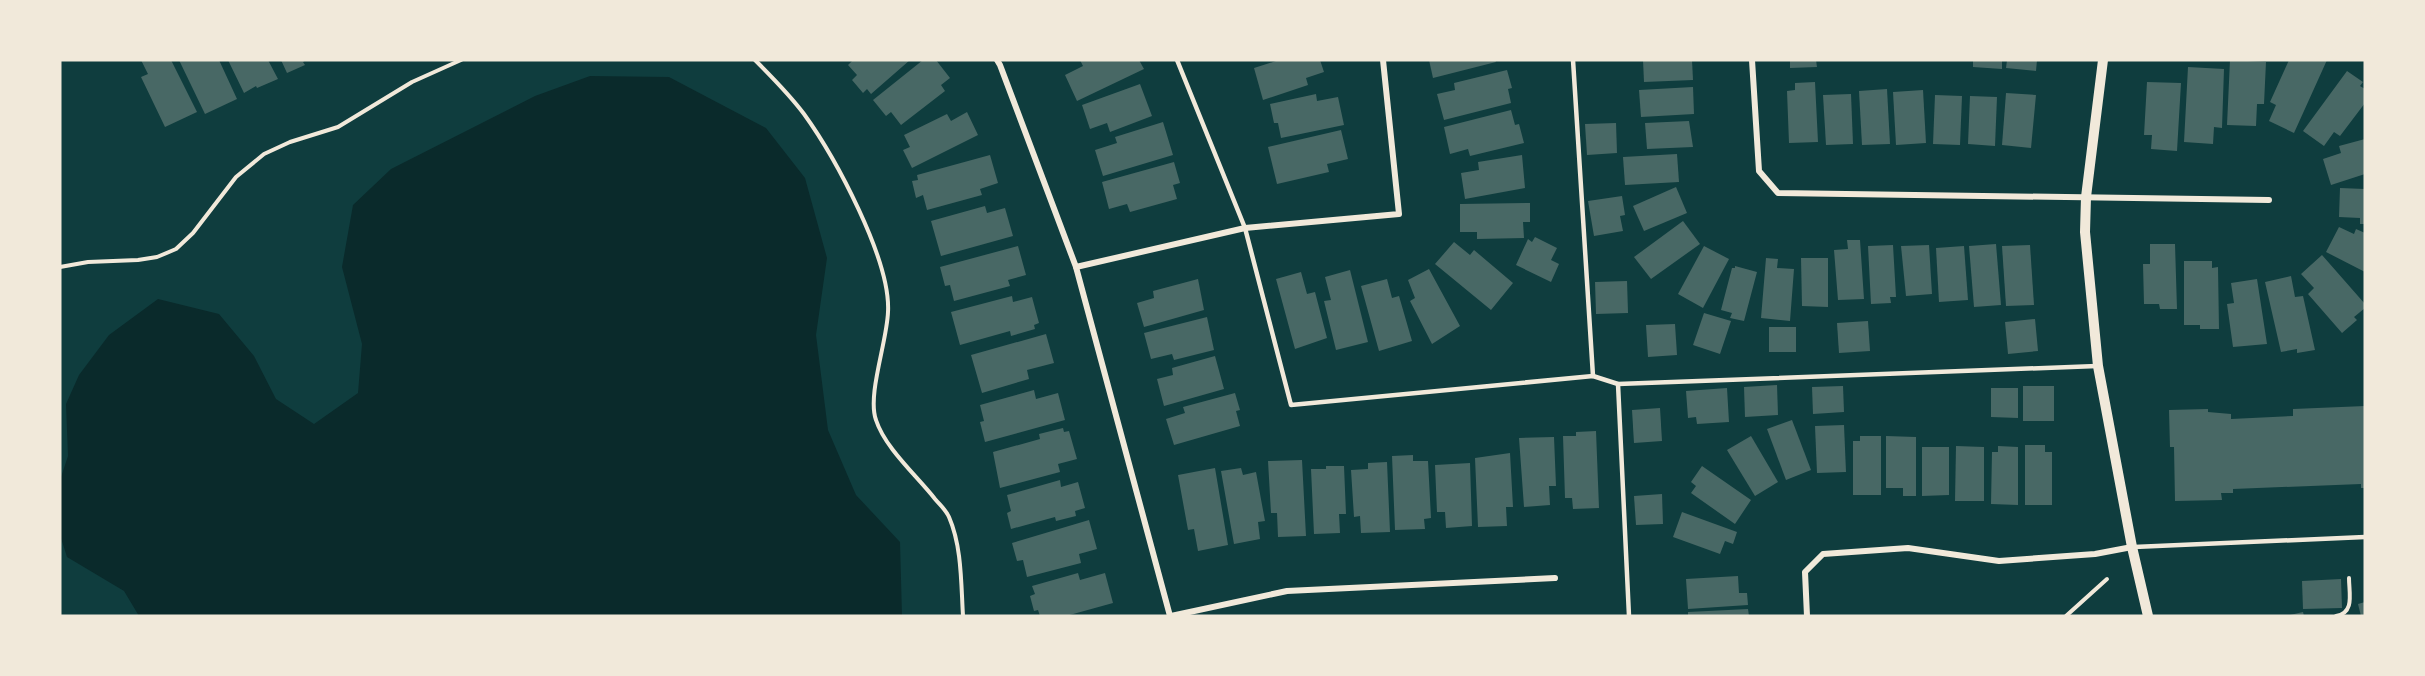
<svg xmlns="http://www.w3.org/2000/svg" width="2425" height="676" viewBox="0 0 2425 676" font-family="'Work Sans',sans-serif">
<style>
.water{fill:#0a2a2b}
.building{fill:#486865}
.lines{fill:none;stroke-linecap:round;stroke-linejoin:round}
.path{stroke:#f1e9da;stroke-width:4}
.service{stroke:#f1e9da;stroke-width:4.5}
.minor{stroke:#f1e9da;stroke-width:6}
.tertiary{stroke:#f1e9da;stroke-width:10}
</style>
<rect width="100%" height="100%" fill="#0f3d3e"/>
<path class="water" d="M590,76L669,77L766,128L805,178L827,258L816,335L828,430L856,495L900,542L902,616H139L124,591L67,557L60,535V480L68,456L66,404L79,375L109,335L158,299L219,314L254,356L276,399L314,424L358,393L362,344L342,267L353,205L391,169L535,96Z"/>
<g class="building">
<path d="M141,60H171L197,112L165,127L141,77L148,74Z"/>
<path d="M179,60H219L237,99L205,114Z"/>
<path d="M228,60H268L278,79L257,88L256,86L244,93Z"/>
<path d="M281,60H306L303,62L305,65L287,73Z"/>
<path d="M853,60H910L871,94L867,89L863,93L852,80L857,75L848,65Z"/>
<path d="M923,60H936L950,78L941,85L945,91L901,125L891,112L886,116L873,100Z"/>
<path d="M1080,60H1139L1144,69L1077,101L1065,75L1083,66Z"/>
<path d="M1279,60H1320L1324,72L1306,78L1308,85L1263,100L1254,68Z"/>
<path d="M1429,60H1495L1496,62L1433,78Z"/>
<path d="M1643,60H1692L1693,80L1644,82Z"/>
<path d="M1790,60H1816L1817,67L1790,68Z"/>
<path d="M1973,60H2002V69L1973,67Z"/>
<path d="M2007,60H2037L2036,71L2006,68Z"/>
<path d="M2230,60L2266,62L2264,104H2257L2256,126L2227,125Z"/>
<path d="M2289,60H2327L2294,133L2269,121L2276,105L2270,102Z"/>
<path d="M2188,67L2224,69L2222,128L2214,127L2213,144L2184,142Z"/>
<path d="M1507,70L1512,88L1508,89L1511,103L1444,120L1437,94L1455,90L1454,83Z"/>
<path d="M2347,71L2363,82L2360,86L2365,89V103L2340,136L2334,132L2324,146L2303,131Z"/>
<path d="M1815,82L1818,142L1789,143L1787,91L1795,90V83Z"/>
<path d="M2147,82L2181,83L2177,151L2151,149L2152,135H2144Z"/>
<path d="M1140,84L1152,116L1110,132L1107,123L1090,129L1082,105Z"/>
<path d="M1693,87L1694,114L1641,117L1639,90Z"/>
<path d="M1887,89L1890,144L1862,145L1859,91Z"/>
<path d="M1923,90L1926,143L1896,145L1893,92Z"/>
<path d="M2006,93L2036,95L2031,148L2002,145Z"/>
<path d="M1316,94L1317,101L1338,97L1344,125L1281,138L1278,123H1274L1270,104Z"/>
<path d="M1851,94L1853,144L1826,145L1823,95Z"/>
<path d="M1935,95L1962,96L1960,145L1933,144Z"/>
<path d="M1970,96L1997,97L1995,146L1968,144Z"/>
<path d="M1511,110L1515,125L1519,124L1524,143L1470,156L1468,149L1450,154L1444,127Z"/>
<path d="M967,112L978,135L912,168L903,150L910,147L904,135L947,114L951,121Z"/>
<path d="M1689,121L1693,147L1647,149L1645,123Z"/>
<path d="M1163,122L1173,155L1103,176L1095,150L1117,143L1115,137Z"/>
<path d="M1616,123L1617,153L1587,155L1585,124Z"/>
<path d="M1341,130L1348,159L1327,164L1329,172L1277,184L1268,147Z"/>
<path d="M2365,139V174L2331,185L2323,159L2341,153L2339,146Z"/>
<path d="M1677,154L1679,182L1625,185L1623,157Z"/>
<path d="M990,155L998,183L980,189L982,195L927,210L923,195L916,198L912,181L918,180L917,175Z"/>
<path d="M1522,155L1525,188L1465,199L1461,173L1479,170L1478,162Z"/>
<path d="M1174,162L1180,183L1173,185L1177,199L1130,212L1127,204L1109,209L1102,182Z"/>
<path d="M1676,187L1687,213L1644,231L1633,206Z"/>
<path d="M2340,188L2365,189V224H2360V218L2339,217Z"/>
<path d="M1622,196L1625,215L1620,216L1623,231L1594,236L1588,201Z"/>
<path d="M1530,203V222H1523L1524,238L1477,239V232H1460V204Z"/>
<path d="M985,206L987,213L1005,208L1013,236L941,256L931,221Z"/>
<path d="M1683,221L1700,244L1651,279L1634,257Z"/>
<path d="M2339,227L2354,234L2356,229L2365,233V272L2326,252Z"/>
<path d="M1535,237L1557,248L1551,260L1559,264L1551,282L1516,265L1528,239L1532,242Z"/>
<path d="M1847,240H1860L1864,299L1838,300L1834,250L1848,249Z"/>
<path d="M1454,242L1470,255L1474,250L1513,283L1491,310L1435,264Z"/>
<path d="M1996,244L2001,305L1974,307L1969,246Z"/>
<path d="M2150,244H2175L2177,309H2160L2159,304H2144L2143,264H2150Z"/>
<path d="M1893,245L1896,297H1890L1891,303L1871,304L1868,246Z"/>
<path d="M1929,245L1932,294L1906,296L1901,246Z"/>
<path d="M2030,245L2034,305L2006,306L2002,246Z"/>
<path d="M1018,246L1026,275L1008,280L1010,286L954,301L950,285L945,286L940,267Z"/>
<path d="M1704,246L1729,259L1703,308L1678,294Z"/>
<path d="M1964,246L1968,300L1939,302L1936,248Z"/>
<path d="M2322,255L2365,304V308L2354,317L2357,320L2342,333L2308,294L2314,288L2301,274Z"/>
<path d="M1766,258L1778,259L1777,268L1794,269L1790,321L1761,318Z"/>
<path d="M1801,258H1828V307L1802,306Z"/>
<path d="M2184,261H2212V268L2218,267L2219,329H2200V325H2184Z"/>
<path d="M1735,266L1757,272L1744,321L1730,318L1732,313L1721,310L1732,268H1735Z"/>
<path d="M1429,269L1460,326L1432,344L1410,301L1415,298L1408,280Z"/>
<path d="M1350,270L1368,342L1336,350L1324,301L1331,300L1325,277Z"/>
<path d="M1301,272L1307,294L1315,292L1327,338L1295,349L1276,279Z"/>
<path d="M2291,276L2295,297L2303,296L2315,350L2297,353V349L2281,352L2265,282Z"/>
<path d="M1198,279L1204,310L1144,327L1137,303L1154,298L1153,291Z"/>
<path d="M1387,279L1392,298L1399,296L1412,341L1379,351L1361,286Z"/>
<path d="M2257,279L2267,344L2233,347L2227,304L2234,303L2231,283Z"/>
<path d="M1627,281L1628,313L1596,314L1595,282Z"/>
<path d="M1012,296L1013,302L1032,297L1039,323L1034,325L1035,329L1011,336L1010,331L960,345L951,312Z"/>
<path d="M1704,313L1731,321L1720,354L1693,345Z"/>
<path d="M1207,317L1214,350L1174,360L1172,354L1151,359L1144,333Z"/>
<path d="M2035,319L2038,351L2008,354L2005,322Z"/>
<path d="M1868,321L1870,351L1839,353L1837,323Z"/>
<path d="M1675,324L1677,355L1648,357L1646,325Z"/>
<rect x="1769" y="327" width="27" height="25"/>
<path d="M1046,334L1054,363L1027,370L1029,379L982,393L971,355Z"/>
<path d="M1215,356L1224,389L1164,406L1157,379L1173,375L1172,368Z"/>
<path d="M1777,385L1778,415L1745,417L1744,387Z"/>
<path d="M1843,386L1844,412L1813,414L1812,387Z"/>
<rect x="2023" y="386" width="31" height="35"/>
<path d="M1727,388L1729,422L1697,424L1696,417L1688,418L1686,391Z"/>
<path d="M1991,388H2018V418L1991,417Z"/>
<path d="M1034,390L1036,399L1058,393L1065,420L985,442L980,422L984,421L980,405Z"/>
<path d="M1235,393L1240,410L1236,411L1240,426L1174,445L1166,419L1185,413L1183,407Z"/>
<path d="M2365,406V488H2361V484L2233,489V493H2221L2222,500L2175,501L2174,447H2170L2169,410L2208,409V412L2231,414V419L2293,416V409Z"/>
<path d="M1660,408L1662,441L1634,443L1632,410Z"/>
<path d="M1792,420L1811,470L1786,480L1767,429Z"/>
<path d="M1844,425L1846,472L1817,473L1815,426Z"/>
<path d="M1063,428L1064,432L1069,431L1077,459L1058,464L1060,472L1000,488L993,452L1040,439L1039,434Z"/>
<path d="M1596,431L1599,508L1573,509L1572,498H1565L1563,436H1576V432Z"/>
<path d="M1751,436L1778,482L1755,496L1727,450Z"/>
<path d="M1860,436H1881V495H1853V441H1860Z"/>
<path d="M1886,436L1916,437V496H1903V488H1886Z"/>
<path d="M1554,437L1556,486H1549L1550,505L1524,507L1519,438Z"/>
<path d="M2025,445H2045V452H2052V505H2025Z"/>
<path d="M1956,446L1984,447V501H1955Z"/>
<path d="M1998,446L2018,447V505L1991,504L1992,452H1998Z"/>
<path d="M1922,447H1949V495L1922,496Z"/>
<path d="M1510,453L1513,507H1506L1507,526L1478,527L1475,458Z"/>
<path d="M1413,455V461H1428L1431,518L1424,519L1425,529L1395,530L1392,456Z"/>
<path d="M1302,460L1306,536L1278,537L1277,513H1271L1268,461Z"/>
<path d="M1387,462L1390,532L1361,533L1360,516L1354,517L1351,470L1368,469V463Z"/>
<path d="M1470,463L1472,526L1446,528L1445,512H1437L1435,465Z"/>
<path d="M1326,466H1344L1346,514H1339L1340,533L1314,534L1311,469H1326Z"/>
<path d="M1702,466L1751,500L1735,524L1691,493L1696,486L1691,482Z"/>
<path d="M1215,468L1228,545L1198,551L1194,529L1188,530L1178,475Z"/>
<path d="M1241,468L1243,475L1256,472L1265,521L1258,522L1260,539L1234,544L1221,471Z"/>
<path d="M1060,480L1061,487L1078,482L1085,508L1075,511L1076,516L1056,521L1055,517L1011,529L1007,513L1011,511L1007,495Z"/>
<path d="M1662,494L1663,524L1636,525L1634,496Z"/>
<path d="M1682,512L1737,532L1733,544L1725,541L1720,554L1673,537Z"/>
<path d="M1089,520L1097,549L1079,554L1081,563L1027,577L1023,560L1017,561L1012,543Z"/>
<path d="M1078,573L1080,580L1105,573L1113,603L1066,616H1040L1038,610L1034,611L1030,596L1035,594L1032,586Z"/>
<path d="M1738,576L1739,593H1747L1748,605L1688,609L1686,579Z"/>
<path d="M2341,579L2342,608L2303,609L2302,581Z"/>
<path d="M2365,602V616H2361L2358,604Z"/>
<path d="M1748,609L1749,616H1688V612Z"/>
<path d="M2303,612L2304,616H2290V615Z"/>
</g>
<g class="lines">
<g class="path">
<path d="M755,60C772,77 790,95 804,114C835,157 891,260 888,312C887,342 867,395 876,420C885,448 917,476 935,499C940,505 946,510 949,517C962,547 961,584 963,616"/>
<path d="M60,267L88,262L138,260L157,257L176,249L193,233L236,177L264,154L290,142L338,127L412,82L461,60"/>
<path d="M2066,616L2107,579"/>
<path d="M2336,616C2355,613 2349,593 2349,578"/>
</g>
<g class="service">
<path d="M1177,60L1245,228L1291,405L1593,376L1618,384L2097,366"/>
<path d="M1573,60L1593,376"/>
<path d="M1618,384L1629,616"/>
<path d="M2134,547L2365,537"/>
</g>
<g class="minor">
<path d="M997,60L1000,65L1076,267L1170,616"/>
<path d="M1752,60L1759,171L1778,193L2269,200"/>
<path d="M1076,267L1245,228L1399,214L1383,60"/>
<path d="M1171,616L1287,591L1555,578"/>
<path d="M1807,616L1805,572L1823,554L1908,548L1999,561L2095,554L2132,547"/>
</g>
<path class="tertiary" d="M2103,60L2086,197L2085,232L2098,366L2132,547L2148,616"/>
</g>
<rect width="2425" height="676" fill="none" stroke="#f1e9da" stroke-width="123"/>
</svg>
